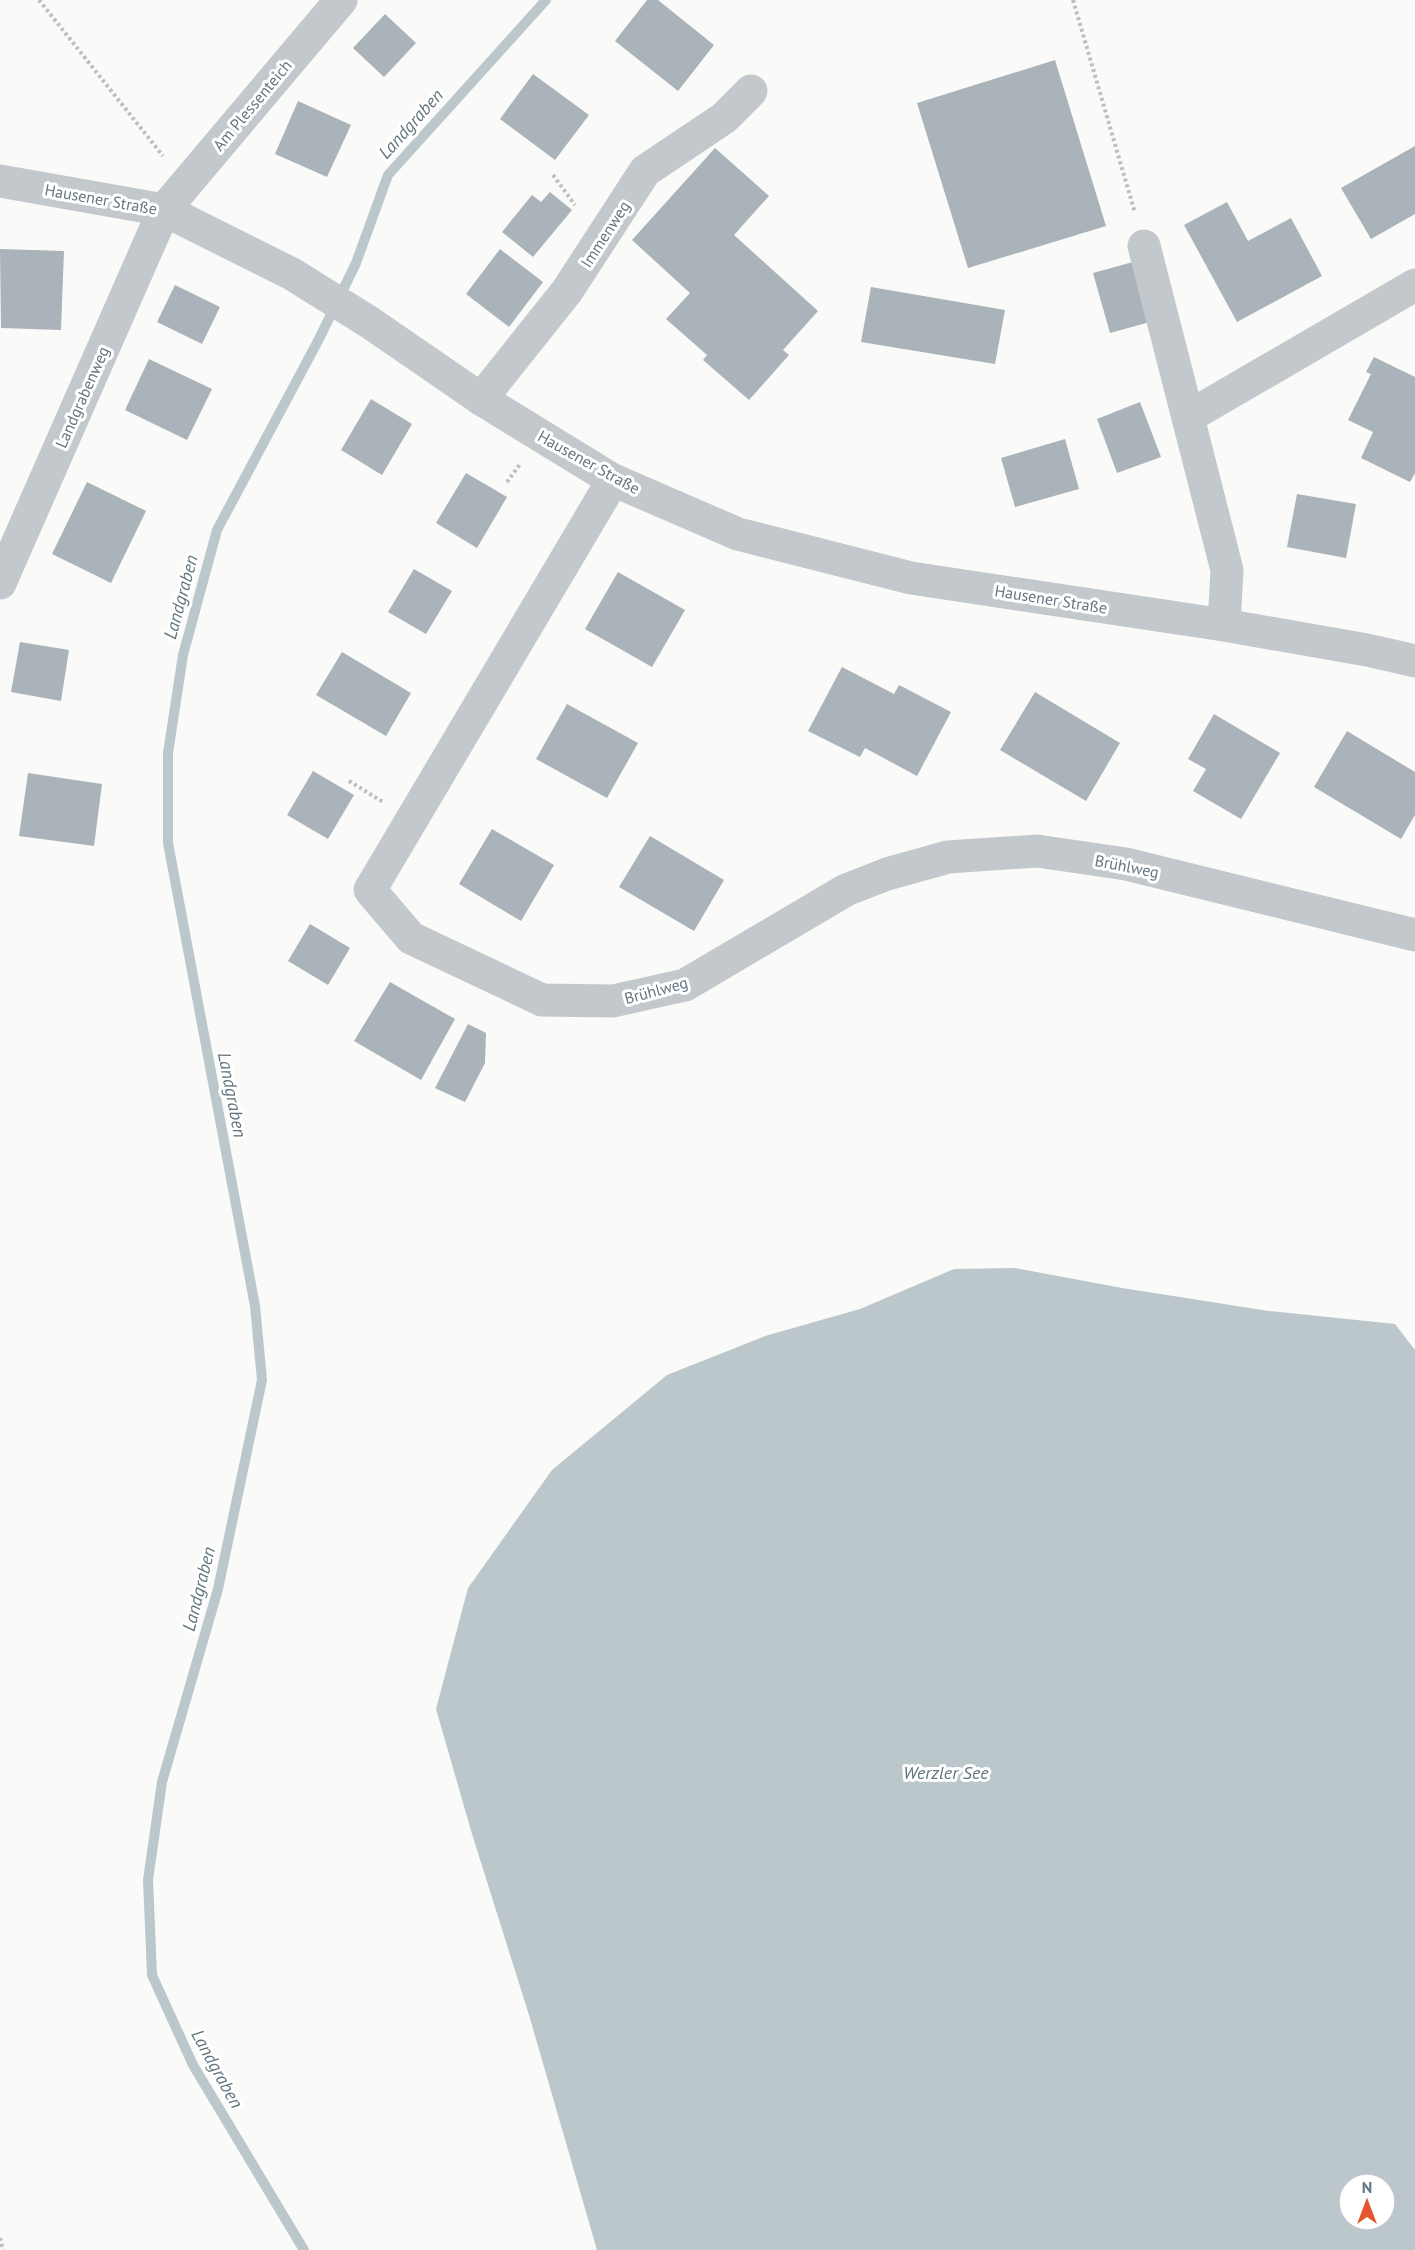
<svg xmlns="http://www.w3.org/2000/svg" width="1415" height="2250" viewBox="0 0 1415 2250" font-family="'PT Sans',sans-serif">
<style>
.water{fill:#bbc7cb;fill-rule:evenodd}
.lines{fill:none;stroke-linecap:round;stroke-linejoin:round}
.stream{stroke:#bbc7cb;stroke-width:10}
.building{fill:#aab3b9}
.path{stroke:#bbbfc2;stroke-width:4;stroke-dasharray:3 3;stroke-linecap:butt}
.minor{stroke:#c3c8cc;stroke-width:33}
.labels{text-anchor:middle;stroke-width:6;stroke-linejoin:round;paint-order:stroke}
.street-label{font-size:16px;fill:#657683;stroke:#fff}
.water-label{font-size:18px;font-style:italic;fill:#60757c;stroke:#fff}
</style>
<rect width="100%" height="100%" fill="#fafaf8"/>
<path class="water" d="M1015,1268L1122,1288L1269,1311L1395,1324L1415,1350V2250H597L529,2015L472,1834L436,1709L468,1588L552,1470L667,1375L765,1336L860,1309L954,1269ZM1349,2184H1385V2220H1349Z"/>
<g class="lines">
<path class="stream" d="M304,2250L193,2065L152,1975L148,1880L162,1782L218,1589L262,1380L255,1306L168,843V753L183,655L217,530L319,339L356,263L388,175L546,0"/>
</g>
<g class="building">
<path d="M647,0H658L714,45L678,91L615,41Z"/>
<path d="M385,14L416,43L384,77L353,48Z"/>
<path d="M1055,60L1106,226L968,268L917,103Z"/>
<path d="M533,74L589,115L555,160L500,119Z"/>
<path d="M298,101L351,125L327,177L275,154Z"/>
<path d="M1415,146V214L1371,239L1341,188Z"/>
<path d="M715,148L769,196L734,235L818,311L783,350L789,355L749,400L703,360L707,355L666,319L690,293L632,240Z"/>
<path d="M550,192L572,210L533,257L502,232L532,195L541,202Z"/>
<path d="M1227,202L1248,241L1291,218L1322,276L1237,322L1184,225Z"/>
<path d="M0,249L64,251L61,330L1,328Z"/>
<path d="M500,249L543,282L509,327L466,294Z"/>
<path d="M1133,262L1150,322L1110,333L1093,273Z"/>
<path d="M175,285L220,307L202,344L157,322Z"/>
<path d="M871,287L1005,310L995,364L861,342Z"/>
<path d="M1374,357L1415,377V473L1410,482L1361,458L1373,432L1348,420L1371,374L1366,372Z"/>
<path d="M149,359L212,389L187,440L125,410Z"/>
<path d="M371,399L412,424L382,475L341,450Z"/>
<path d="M1140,402L1161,457L1117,473L1097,419Z"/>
<path d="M1065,439L1079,489L1015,507L1001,458Z"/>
<path d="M466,473L507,497L477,548L436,523Z"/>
<path d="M87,482L146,511L111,583L52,554Z"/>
<path d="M1297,494L1356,504L1346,558L1287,547Z"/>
<path d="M414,569L452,591L426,634L388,612Z"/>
<path d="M618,572L685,610L652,667L585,629Z"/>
<path d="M20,642L69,650L61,701L11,692Z"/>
<path d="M342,652L411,693L386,736L316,695Z"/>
<path d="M842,667L894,694L899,685L951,712L917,776L865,748L860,757L808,731Z"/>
<path d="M1035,692L1120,743L1086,801L1000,750Z"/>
<path d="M567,704L638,743L607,798L536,759Z"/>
<path d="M1214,714L1280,753L1241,819L1193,791L1206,769L1188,759Z"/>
<path d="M1347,731L1415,772V815L1401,839L1314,787Z"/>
<path d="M313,771L354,795L328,839L287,815Z"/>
<path d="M28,773L102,784L94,846L19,836Z"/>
<path d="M492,829L554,865L521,921L459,884Z"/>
<path d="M650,836L724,880L694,931L619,887Z"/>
<path d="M310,924L350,948L328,985L288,961Z"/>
<path d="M390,982L455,1019L421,1080L354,1041Z"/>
<path d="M468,1024L486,1033L485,1063L465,1102L435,1088Z"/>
</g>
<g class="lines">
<g class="path">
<path d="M39,0L163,156"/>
<path d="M1073,0L1135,213"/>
<path d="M553,175L575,205"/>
<path d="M507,482L521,463"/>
<path d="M349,781L383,802"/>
<path d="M0,2238L3,2250"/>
</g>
<g class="minor">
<path d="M0,181L164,210L292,274L369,322L481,399L613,480L738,534L911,578L1224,625L1367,650L1415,661"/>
<path d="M1144,246L1227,570L1224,625"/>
<path d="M481,399L567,291L645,171L724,118L751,91"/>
<path d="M1188,417L1415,285"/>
<path d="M613,480L370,890L411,938L542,1000L613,1001L685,985L846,890L887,874L948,857L1037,851L1126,864L1415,935"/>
<path d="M0,583L164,210L341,0"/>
</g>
</g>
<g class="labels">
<g class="street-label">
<text transform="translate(252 105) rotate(-50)" y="6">Am Plessenteich</text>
<text transform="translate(101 199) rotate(10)" y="6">Hausener Straße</text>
<text transform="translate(605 234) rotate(-57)" y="6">Immenweg</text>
<text transform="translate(82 397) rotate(-66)" y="6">Landgrabenweg</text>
<text transform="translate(589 462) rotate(29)" y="6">Hausener Straße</text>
<text transform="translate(1051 599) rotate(9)" y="6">Hausener Straße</text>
<text transform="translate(1127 866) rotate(11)" y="6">Brühlweg</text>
<text transform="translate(656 990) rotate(-15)" y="6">Brühlweg</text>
</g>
<g class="water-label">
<text transform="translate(411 124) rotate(-48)" y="6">Landgraben</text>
<text transform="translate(181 597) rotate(-75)" y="6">Landgraben</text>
<text transform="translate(232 1095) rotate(79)" y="6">Landgraben</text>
<text transform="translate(199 1589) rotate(-76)" y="6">Landgraben</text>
<text x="946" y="1779">Werzler See</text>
<text transform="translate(217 2069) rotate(61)" y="6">Landgraben</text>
</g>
</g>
<g transform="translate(1367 2202)"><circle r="28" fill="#ffffff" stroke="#c1c8cd" stroke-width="1.5"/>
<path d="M0-4.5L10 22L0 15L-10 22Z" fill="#e4572e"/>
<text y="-9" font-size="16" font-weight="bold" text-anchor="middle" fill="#657683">N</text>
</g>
</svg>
